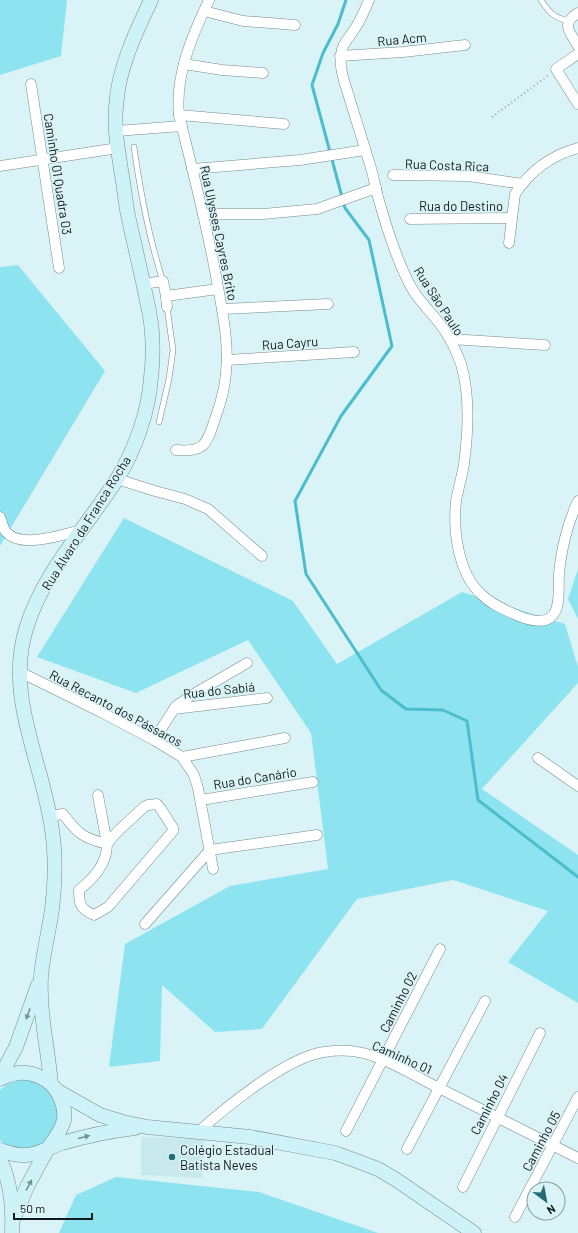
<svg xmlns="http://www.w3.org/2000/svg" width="578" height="1233" viewBox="0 0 578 1233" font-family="Barlow,sans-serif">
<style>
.built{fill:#c7e9ee}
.green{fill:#8de4f0}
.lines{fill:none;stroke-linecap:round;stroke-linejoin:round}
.stream{stroke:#4cbdcc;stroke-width:3}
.lane-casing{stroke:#758b8e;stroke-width:6}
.street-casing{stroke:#758b8e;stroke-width:11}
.secondary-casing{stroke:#758b8e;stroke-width:15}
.path{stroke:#92a4a7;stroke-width:2;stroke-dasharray:1 3;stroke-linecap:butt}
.lane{stroke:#fff;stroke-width:5}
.street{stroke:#fff;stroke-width:10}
.secondary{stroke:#cdf3f8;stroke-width:14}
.oneway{fill:#799195}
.poi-dot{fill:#216c75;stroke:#daf3f6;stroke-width:1.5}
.labels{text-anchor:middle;stroke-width:3;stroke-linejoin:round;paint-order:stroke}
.street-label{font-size:13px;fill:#121a1c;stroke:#daf3f6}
.poi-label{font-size:13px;fill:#121a1c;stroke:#daf3f6;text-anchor:start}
</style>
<rect width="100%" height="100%" fill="#daf3f6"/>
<path class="built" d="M141,1137L204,1139L202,1178L141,1175Z"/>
<g class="green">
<path d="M0,0H67L61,56L0,75Z"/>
<path d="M18,265L105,371L0,546V267Z"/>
<path d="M124,518L293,601L337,664L462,592L565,624L578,667V683L482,789L578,855V1003L508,962L548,911L453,880L357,899L262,1029L215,1032L162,985L160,1061L109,1067L125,944L230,886L328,869L311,733L248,640L136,693L37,657Z"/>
<path d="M578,569V619L568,599Z"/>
<path d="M20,1080C33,1080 50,1084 55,1097C58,1104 58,1115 59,1123L45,1144C28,1148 14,1155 0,1140V1090L7,1084Z"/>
<path d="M116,1177L259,1192L378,1233H59L76,1195Z"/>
</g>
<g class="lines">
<path class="stream" d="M346,0L338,24L323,53L312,85L345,208L369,240L392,346L341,416L295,501L306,574L381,690L406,709L443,710L467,721L478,800L578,877"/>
<defs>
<g id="lane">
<path d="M541,0C549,12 553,17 568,21"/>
<path d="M134,147C140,190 148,233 161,275"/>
<path d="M159,422L169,379L173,350L167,307"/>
</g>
<g id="street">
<path d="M369,0C365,10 360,21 354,30C348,39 342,44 341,55C339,70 346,86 350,100C357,123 364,146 371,168C374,178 375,187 378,197C386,226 397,261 411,287C419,301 430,311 440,324C449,336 456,350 461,364C470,394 468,434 464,464C462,477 458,489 456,501C453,531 458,574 482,595C491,604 503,609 514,614C525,619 544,626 553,615C561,606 558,585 559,574C561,550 568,522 578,501"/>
<path d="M204,11L243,21L295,25"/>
<path d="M578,13C560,24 570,32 578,46"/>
<path d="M578,54L556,69L578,104"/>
<path d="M340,56L403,52L465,45"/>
<path d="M184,64L222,70L263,73"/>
<path d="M31,84L59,268"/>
<path d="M179,115L284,124"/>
<path d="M116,131L182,126"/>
<path d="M0,166L118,148"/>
<path d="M192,169L300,160L365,150"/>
<path d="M393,175L468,176L523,184"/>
<path d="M203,214H263L317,209L376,188"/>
<path d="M410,219L512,218"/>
<path d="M509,243L515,194C530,171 552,155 578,148"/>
<path d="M143,284L163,281L166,296L218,289"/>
<path d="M166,296L167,307"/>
<path d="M222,309L328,304"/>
<path d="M450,339L545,345"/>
<path d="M227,360L354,352"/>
<path d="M176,450C206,453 207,443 216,416C221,402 225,387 226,372C229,344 223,315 218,287C208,229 193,172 179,115C175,75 192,36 209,0"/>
<path d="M117,479L155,491L185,499L208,509L262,556"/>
<path d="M0,517C2,522 3,528 6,532C21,549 62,535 81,530"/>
<path d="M20,672L101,712L154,740L182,757L194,775L198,788L213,869"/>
<path d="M174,709L267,698"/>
<path d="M154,740L176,706L192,695L247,663"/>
<path d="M182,757L285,738"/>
<path d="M538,758L578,786"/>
<path d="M201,800L313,782"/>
<path d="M49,816L63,814C78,834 83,838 107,844L117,832L144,807L148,805L157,804L161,809L173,828V831L108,907L94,915C80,909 79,904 79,890C94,878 107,864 107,844L98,795"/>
<path d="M145,924L210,850L317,835"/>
<path d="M346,1131L440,949"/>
<path d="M198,1132C226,1107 287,1057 324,1052C337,1050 351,1050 363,1053C391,1060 418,1078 443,1090C488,1113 533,1135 578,1158"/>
<path d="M407,1149L485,1001"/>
<path d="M463,1187L540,1033"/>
<path d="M515,1217L578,1097"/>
</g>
<g id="secondary">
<path d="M0,1077L16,1047L38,985"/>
<path d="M0,1079C16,1071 30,1070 46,1080C58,1088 66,1105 64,1120C61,1133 52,1141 46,1152C40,1163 33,1175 27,1187C22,1198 18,1209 13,1220"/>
<path d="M51,1084C48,1048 39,1013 41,976C43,954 49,931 52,909C55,883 56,856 52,830C43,762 5,698 26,629C43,572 86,528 117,479C135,450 149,411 151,377C153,362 153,347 152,332C151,317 147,302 144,287C139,263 133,239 128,215C125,200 124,185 121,170C118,149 114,128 116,107C118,69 135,34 151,0"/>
<path d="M56,1090L100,1115L123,1122L147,1127L250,1137L335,1153L357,1161L378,1169L395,1179L474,1233"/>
<path d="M0,1150C9,1153 17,1156 27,1155C40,1154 50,1147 62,1143C86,1136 110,1131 135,1128"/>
<path d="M0,1159C11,1184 13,1206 12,1233"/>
</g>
</defs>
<use href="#lane" class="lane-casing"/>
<use href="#street" class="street-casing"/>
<use href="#secondary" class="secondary-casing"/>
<path class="path" d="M492,117L549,75"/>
<use href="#lane" class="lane"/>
<use href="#street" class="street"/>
<use href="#secondary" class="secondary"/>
</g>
<defs><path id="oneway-solid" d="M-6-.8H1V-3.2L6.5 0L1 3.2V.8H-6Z"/></defs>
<g class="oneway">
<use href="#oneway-solid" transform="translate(28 1014) rotate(110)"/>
<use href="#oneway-solid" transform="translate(84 1137) rotate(-15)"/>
<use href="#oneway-solid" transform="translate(29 1185) rotate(-62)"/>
</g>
<circle class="poi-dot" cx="172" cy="1157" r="4"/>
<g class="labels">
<g class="street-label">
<text transform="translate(402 39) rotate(-5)" y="5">Rua Acm</text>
<text transform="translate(447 165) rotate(2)" y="5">Rua Costa Rica</text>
<text transform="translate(58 174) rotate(81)" y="5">Caminho 01 Quadra 03</text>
<text x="461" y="211">Rua do Destino</text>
<text transform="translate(219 233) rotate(78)" y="5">Rua Ulysses Cayres Brito</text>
<text transform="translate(439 301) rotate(57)" y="5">Rua São Paulo</text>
<text transform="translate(290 343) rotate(-4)" y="5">Rua Cayru</text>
<text transform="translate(86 523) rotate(-58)" y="5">Rua Álvaro da Franca Rocha</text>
<text transform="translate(219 690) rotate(-6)" y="5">Rua do Sabiá</text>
<text transform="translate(116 708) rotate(28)" y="5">Rua Recanto dos Pássaros</text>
<text transform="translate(255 778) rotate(-9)" y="5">Rua do Canário</text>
<text transform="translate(398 1002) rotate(-63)" y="5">Caminho 02</text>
<text transform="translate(402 1057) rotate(24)" y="5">Caminho 01</text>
<text transform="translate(489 1104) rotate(-63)" y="5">Caminho 04</text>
<text transform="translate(541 1141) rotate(-62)" y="5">Caminho 05</text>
</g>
<g class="poi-label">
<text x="180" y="1155">Colégio Estadual<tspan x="180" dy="15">Batista Neves</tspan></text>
</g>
</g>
<g transform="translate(546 1201) rotate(148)"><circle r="19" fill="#daf3f6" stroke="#8a9c9f"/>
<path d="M0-3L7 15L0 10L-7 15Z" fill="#216c75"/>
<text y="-6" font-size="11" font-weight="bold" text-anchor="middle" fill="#121a1c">N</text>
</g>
<path d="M14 1213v6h78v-6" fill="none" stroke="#121a1c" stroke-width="2"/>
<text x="20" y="1213" font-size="12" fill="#121a1c" stroke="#daf3f6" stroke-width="3" paint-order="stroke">50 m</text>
</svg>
